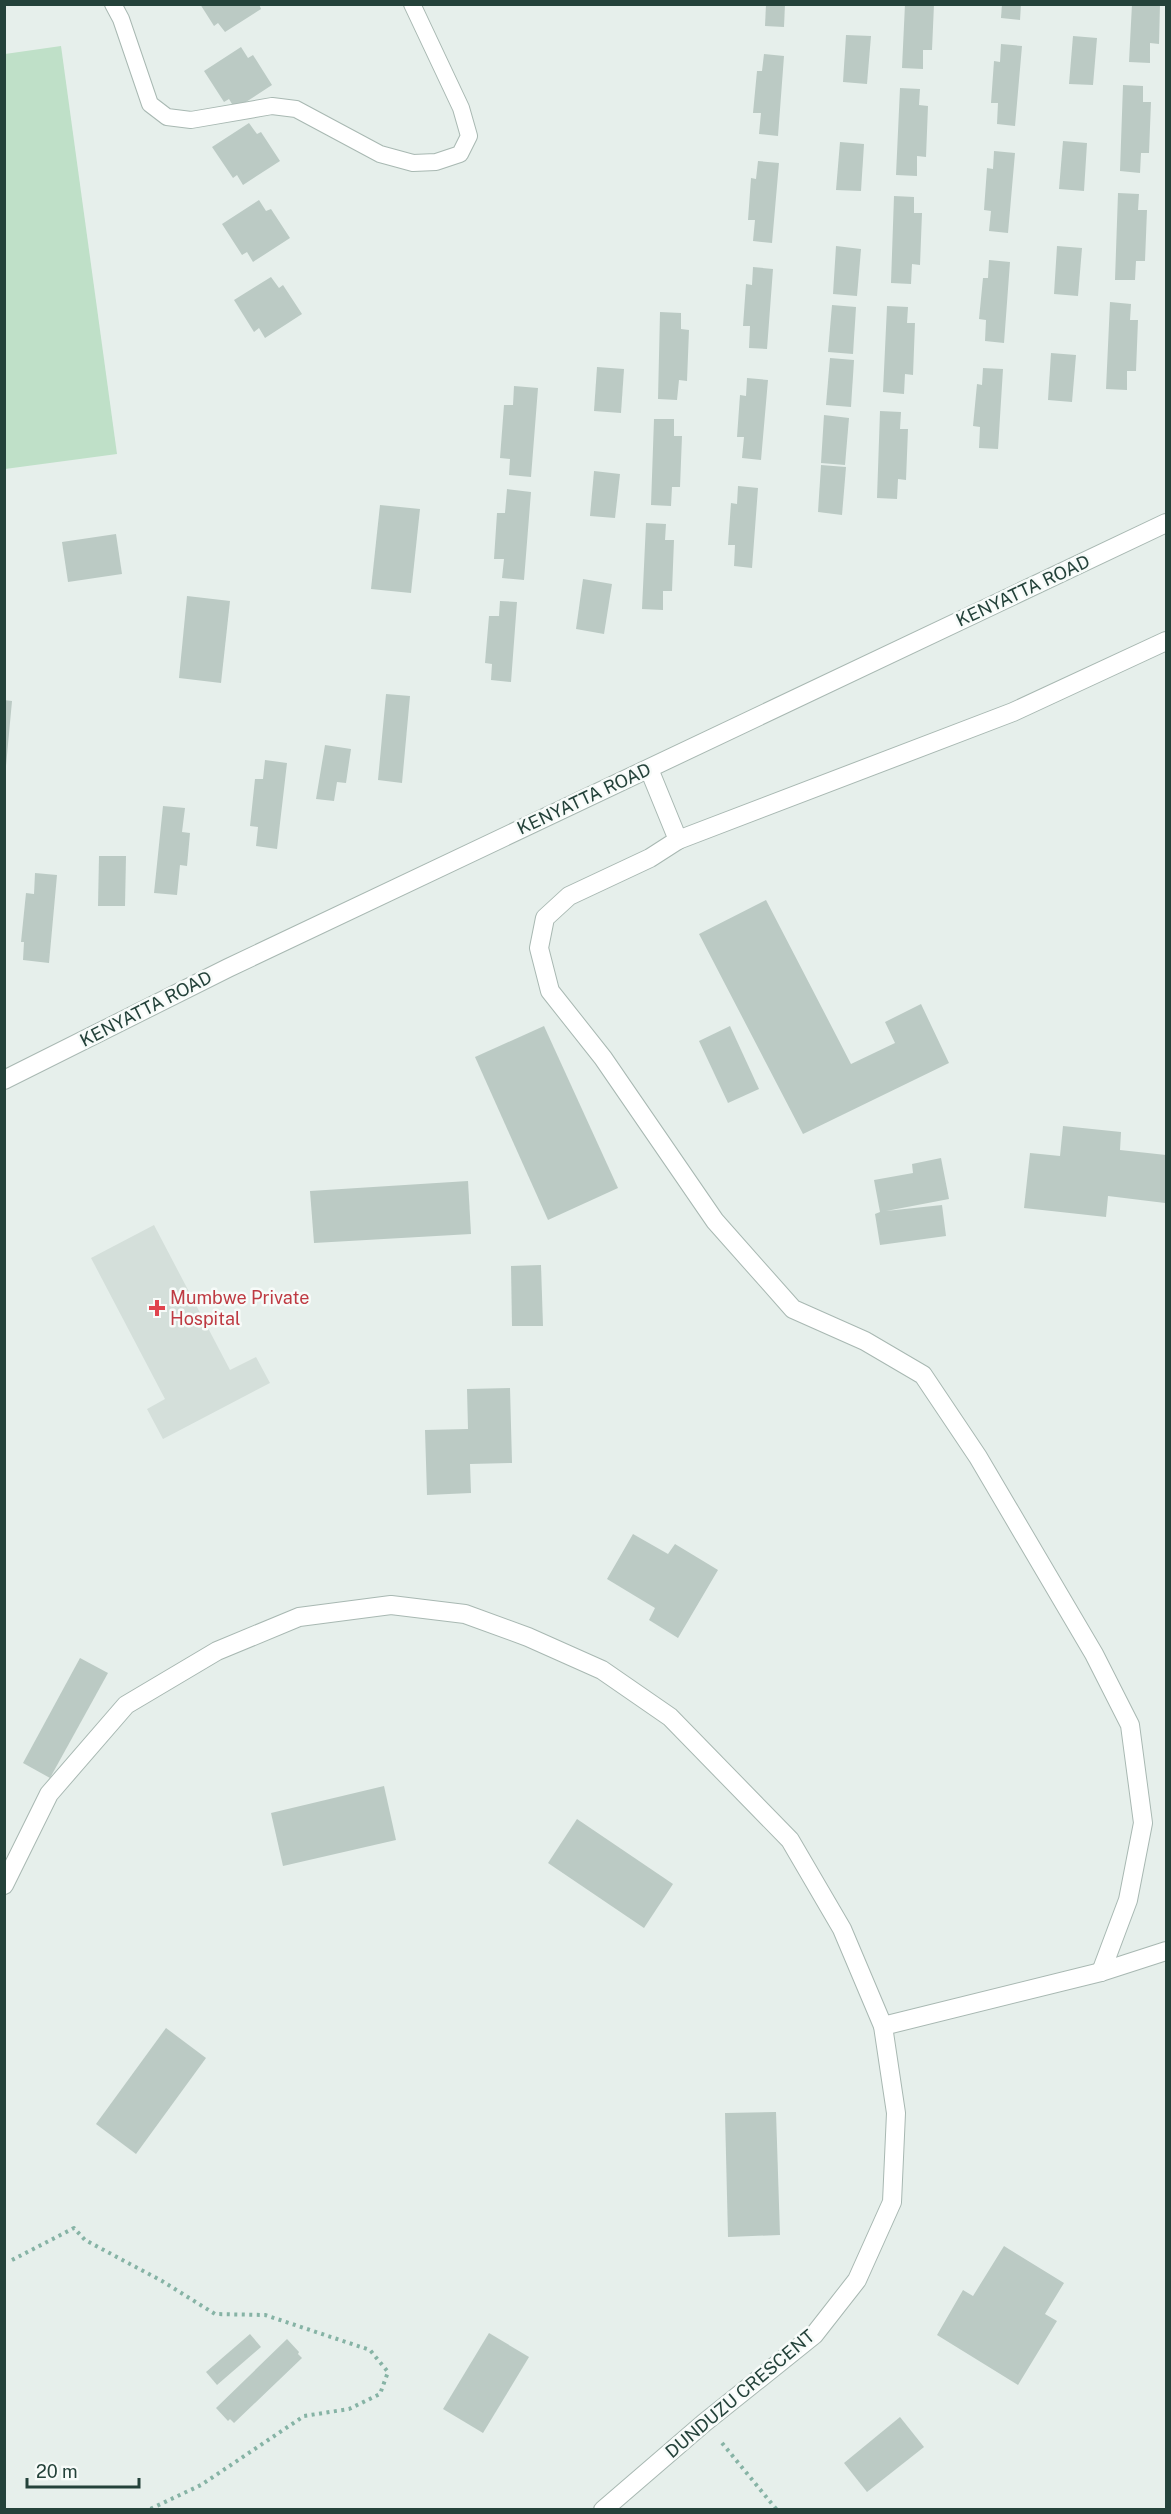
<svg xmlns="http://www.w3.org/2000/svg" width="1171" height="2514" viewBox="0 0 1171 2514" font-family="'Public Sans',sans-serif">
<style>
.built{fill:#d4dfda}
.green{fill:#bfe0c8}
.building{fill:#bbcac4}
.lines{fill:none;stroke-linecap:round;stroke-linejoin:round}
.service-casing{stroke:#a8b8b2;stroke-width:18}
.minor-casing{stroke:#a8b8b2;stroke-width:20}
.tertiary-casing{stroke:#a8b8b2;stroke-width:20}
.path{stroke:#86b3a5;stroke-width:4;stroke-dasharray:3 4.5;stroke-linecap:butt}
.service{stroke:#fff;stroke-width:16}
.minor{stroke:#fff;stroke-width:18}
.tertiary{stroke:#fff;stroke-width:18}
.health-dot{fill:#e0444e;stroke:#f7fbf9;stroke-width:2}
.labels{text-anchor:middle;stroke-width:5;stroke-linejoin:round;paint-order:stroke}
.street-label{font-size:18px;fill:#24423a;stroke:#f7fbf9}
.health-label{font-size:18px;fill:#be3a42;stroke:#f7fbf9;text-anchor:start}
</style>
<rect width="100%" height="100%" fill="#e6efeb"/>
<path class="built" d="M154,1225L230,1370L256,1357L270,1383L163,1439L147,1409L165,1399L91,1258Z"/>
<path class="green" d="M61,46L117,454L5,469V54Z"/>
<g class="building">
<path d="M200,4H259L261,9L225,32L218,23L214,26Z"/>
<path d="M766,4H785L784,27L765,26Z"/>
<path d="M905,4H934L932,50H923V69L902,68Z"/>
<path d="M1002,4H1021L1020,20L1001,18Z"/>
<path d="M1132,4H1160L1159,44L1150,43V63L1129,62Z"/>
<path d="M846,35L871,36L867,84L843,82Z"/>
<path d="M1073,36L1097,38L1093,85L1069,84Z"/>
<path d="M1001,44L1022,46L1015,126L997,124L998,103H991L994,61L1000,62Z"/>
<path d="M241,47L248,58L253,55L272,85L235,109L229,99L224,102L204,71Z"/>
<path d="M764,54L784,56L778,136L759,134L761,113H753L757,71H762Z"/>
<path d="M1123,85L1143,86V102H1151L1149,153H1141L1140,173L1120,171Z"/>
<path d="M900,88L920,89L919,105L928,106L926,157L917,156V176L896,175Z"/>
<path d="M249,123L257,134L261,132L280,161L243,185L237,175L233,178L212,147Z"/>
<path d="M1063,141L1087,143L1084,191L1059,189Z"/>
<path d="M840,142L864,144L861,191L836,190Z"/>
<path d="M994,151L1015,153L1008,233L989,231L991,211L984,210L987,168L993,169Z"/>
<path d="M758,161L779,163L772,243L753,241L755,220H748L751,178L756,179Z"/>
<path d="M1118,193L1139,194L1138,210H1147L1145,261H1136L1135,280H1115Z"/>
<path d="M894,196L914,197V213H922L920,265L912,264L911,284L891,283Z"/>
<path d="M259,200L266,211L271,209L290,238L253,262L247,252L242,255L222,224Z"/>
<path d="M836,246L861,249L857,296L833,294Z"/>
<path d="M1057,246L1082,248L1078,296L1054,294Z"/>
<path d="M989,260L1010,262L1004,343L985,341L986,320L979,319L983,278H988Z"/>
<path d="M753,267L773,269L767,349L749,348L750,326H743L746,284L752,285Z"/>
<path d="M271,277L279,288L283,285L302,314L265,338L259,328L254,332L234,300Z"/>
<path d="M1110,302L1131,304L1130,320H1138L1136,371H1127V390L1106,389Z"/>
<path d="M832,305L856,307L853,354L828,352Z"/>
<path d="M887,306L908,307L907,323H915L913,375L905,374L904,394L883,392Z"/>
<path d="M660,312L681,313V329L689,330L687,381L679,380L677,400L658,399Z"/>
<path d="M1051,353L1076,355L1072,402L1048,400Z"/>
<path d="M830,358L854,360L851,407L826,405Z"/>
<path d="M597,367L624,369L621,413L594,411Z"/>
<path d="M983,368L1003,369L998,449L979,448L980,427L973,426L977,384L982,385Z"/>
<path d="M747,378L768,380L761,460L742,458L744,437H737L740,395L746,396Z"/>
<path d="M514,386L538,388L531,477L509,475L510,459L500,458L504,405H513Z"/>
<path d="M880,411L901,412L900,429H908L906,480L898,479L897,499L877,498Z"/>
<path d="M824,415L849,418L845,465L821,463Z"/>
<path d="M654,419H674V436H682L680,487H672L671,506L651,505Z"/>
<path d="M821,465L846,467L842,515L818,512Z"/>
<path d="M594,471L620,474L615,518L590,516Z"/>
<path d="M738,486L758,488L752,568L734,566L735,545H728L731,503L737,504Z"/>
<path d="M507,489L531,492L524,580L502,578L504,559H494L497,513H505Z"/>
<path d="M380,505L420,509L411,593L371,589Z"/>
<path d="M646,523L666,524L665,540H674L672,591H663V610L642,609Z"/>
<path d="M116,534L122,574L68,582L62,542Z"/>
<path d="M583,579L612,584L604,634L576,629Z"/>
<path d="M187,596L230,601L221,683L179,678Z"/>
<path d="M500,601L517,602L511,682L491,680L492,664L485,663L489,616H499Z"/>
<path d="M386,694L410,696L402,783L378,780Z"/>
<path d="M4,700L12,701L6,766L4,765Z"/>
<path d="M325,745L351,749L346,783L337,782L334,801L316,799Z"/>
<path d="M265,760L287,763L277,849L256,846L258,827L250,826L255,779H263Z"/>
<path d="M163,806L185,808L182,832L190,833L187,866L180,865L177,895L154,893Z"/>
<path d="M99,856H126L125,906H98Z"/>
<path d="M35,873L57,875L49,963L23,960L24,942H21L26,893L34,894Z"/>
<path d="M766,900L851,1064L895,1043L885,1022L921,1004L949,1063L803,1134L699,934Z"/>
<path d="M544,1026L618,1188L548,1220L475,1057Z"/>
<path d="M730,1026L759,1089L728,1103L699,1041Z"/>
<path d="M1063,1126L1121,1132L1120,1150L1166,1155L1165,1203L1108,1196L1106,1217L1024,1208L1030,1153L1060,1156Z"/>
<path d="M941,1158L949,1199L886,1211L942,1205L946,1236L880,1245L875,1214L880,1212L874,1180L913,1173L912,1164Z"/>
<path d="M468,1181L471,1234L314,1243L310,1191Z"/>
<path d="M541,1265L543,1326H512L511,1266Z"/>
<path d="M510,1388L512,1463L470,1464L471,1493L427,1495L425,1430L468,1429L467,1389Z"/>
<path d="M633,1534L668,1554L675,1544L718,1570L678,1638L649,1620L655,1608L607,1579Z"/>
<path d="M80,1658L108,1673L50,1778L23,1763Z"/>
<path d="M384,1786L396,1840L283,1866L271,1813Z"/>
<path d="M577,1819L673,1884L644,1928L548,1863Z"/>
<path d="M166,2028L206,2058L136,2154L96,2124Z"/>
<path d="M776,2112L780,2235L728,2237L725,2113Z"/>
<path d="M1004,2246L1064,2283L1045,2314L1057,2321L1018,2385L937,2335L963,2290L973,2296Z"/>
<path d="M489,2333L529,2357L483,2433L443,2409Z"/>
<path d="M250,2334L261,2347L217,2385L206,2372Z"/>
<path d="M287,2339L299,2352L298,2354L302,2358L234,2423L230,2419L228,2421L216,2408Z"/>
<path d="M900,2417L924,2447L867,2492L844,2463Z"/>
</g>
<g class="lines">
<defs>
<path id="service" d="M113,4L121,19L150,104L167,117L191,120L272,106L296,109L380,154L413,163L436,162L460,154L469,136L461,108L412,4"/>
<g id="minor">
<path d="M649,769L678,840L650,858L569,896L545,918L539,948L550,991L603,1058L715,1221L793,1309L865,1341L923,1375L978,1457L1094,1654L1130,1725L1143,1823L1128,1900L1101,1972"/>
<path d="M678,840L1013,712L1166,641"/>
<path d="M4,1885L49,1794L126,1705L217,1651L299,1617L391,1605L465,1614L528,1637L602,1670L670,1717L790,1840L842,1929L883,2026L896,2113L892,2202L857,2280L814,2335L704,2423L603,2510"/>
<path d="M883,2026L1101,1972L1166,1951"/>
</g>
<path id="tertiary" d="M4,1080L228,968L1166,523"/>
</defs>
<use href="#service" class="service-casing"/>
<use href="#minor" class="minor-casing"/>
<use href="#tertiary" class="tertiary-casing"/>
<g class="path">
<path d="M12,2260L74,2228L85,2240L162,2281L215,2314L265,2315L370,2350L388,2372L380,2394L349,2409L304,2416L201,2485L148,2510"/>
<path d="M722,2443L777,2510"/>
</g>
<use href="#service" class="service"/>
<use href="#minor" class="minor"/>
<use href="#tertiary" class="tertiary"/>
</g>
<path class="health-dot" d="M154 1299h6v6h6v6h-6v6h-6v-6h-6v-6h6z"/>
<g class="labels">
<g class="street-label">
<text transform="translate(1023 591) rotate(-25)" y="6">KENYATTA ROAD</text>
<text transform="translate(584 799) rotate(-25)" y="6">KENYATTA ROAD</text>
<text transform="translate(146 1009) rotate(-27)" y="6">KENYATTA ROAD</text>
<text transform="translate(740 2394) rotate(-40)" y="6">DUNDUZU CRESCENT</text>
</g>
<g class="health-label">
<text x="170" y="1304">Mumbwe Private<tspan x="170" dy="21">Hospital</tspan></text>
</g>
</g>
<rect width="1171" height="2514" fill="none" stroke="#24423a" stroke-width="12"/>
<path d="M27 2478v9h112v-9" fill="none" stroke="#24423a" stroke-width="3"/>
<text x="36" y="2478" font-size="18" fill="#24423a" stroke="#f7fbf9" stroke-width="4.5" paint-order="stroke">20 m</text>
</svg>
